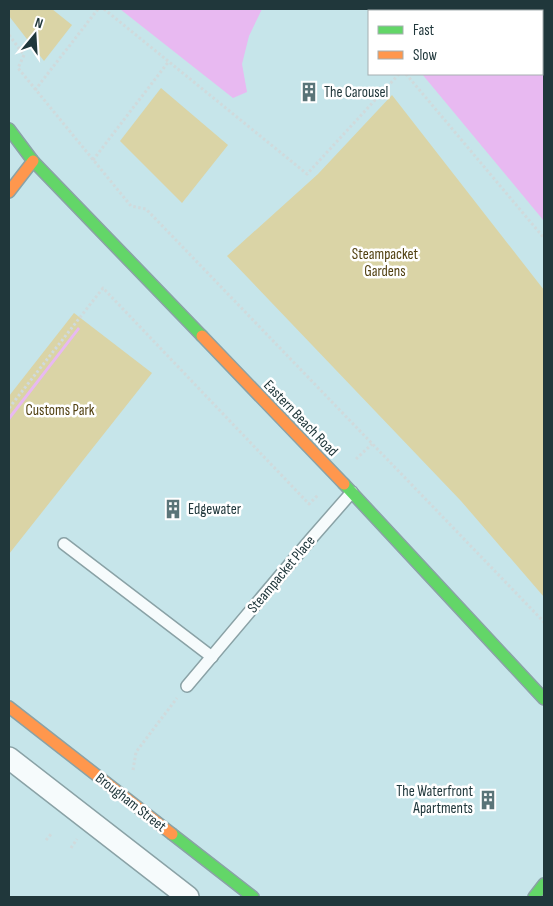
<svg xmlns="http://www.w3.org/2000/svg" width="553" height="906" viewBox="0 0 553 906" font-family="'Sofia Sans Condensed',sans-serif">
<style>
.green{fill:#dad4a6}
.water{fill:#e8b9f1}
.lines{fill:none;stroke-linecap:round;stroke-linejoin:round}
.lane-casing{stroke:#8aa2a6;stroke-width:14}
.street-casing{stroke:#8aa2a6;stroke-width:24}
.fast-casing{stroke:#8aa2a6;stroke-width:14}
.slow-casing{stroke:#8aa2a6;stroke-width:14}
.path{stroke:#d0dadc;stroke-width:3;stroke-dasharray:2.5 2.5;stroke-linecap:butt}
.lane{stroke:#f6fbfc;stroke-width:11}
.street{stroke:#f6fbfc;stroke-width:21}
.fast{stroke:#63d668;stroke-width:11}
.slow{stroke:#ff974d;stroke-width:11}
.labels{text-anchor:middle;stroke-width:5;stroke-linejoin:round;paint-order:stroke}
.poi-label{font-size:15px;fill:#20373b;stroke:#fff;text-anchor:start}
.park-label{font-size:15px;fill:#514011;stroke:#fff}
.street-label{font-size:15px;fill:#20373b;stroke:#fff}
</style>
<rect width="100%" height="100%" fill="#c6e5ea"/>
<g class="green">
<path d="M9,9H52L72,25L44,61L9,16Z"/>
<path d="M161,88L228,145L182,203L120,141Z"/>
<path d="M392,95L544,290V597L461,501L227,256L318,174Z"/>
<path d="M74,313L152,373L9,554V396Z"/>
</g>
<g class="water">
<path d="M120,9H262L249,36L242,64L247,92L233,98Z"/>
<path d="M369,9H544V221L422,74H542V11H371Z"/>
<path d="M78,327L80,329L9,421V416Z"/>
</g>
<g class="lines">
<defs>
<g id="lane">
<path d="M64,544L212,657"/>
<path d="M187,686L310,540L352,492"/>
</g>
<path id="street" d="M9,758L188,897"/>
<g id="fast">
<path d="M9,129L33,161L202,336"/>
<path d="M344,484L544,699"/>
<path d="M172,834L253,897"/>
<path d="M534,897L544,884"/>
</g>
<g id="slow">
<path d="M9,192L33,161"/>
<path d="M202,336L344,484"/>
<path d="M9,707L172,834"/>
</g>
</defs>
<use href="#lane" class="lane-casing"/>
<use href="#street" class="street-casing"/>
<use href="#fast" class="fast-casing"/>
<use href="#slow" class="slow-casing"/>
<g class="path">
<path d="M104,9L307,174L399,74"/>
<path d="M9,35L24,55L18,68L131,206L146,209L544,622"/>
<path d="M406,74L544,238"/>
<path d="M35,90L98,9"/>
<path d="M93,160L169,61"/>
<path d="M9,408L103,288L309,504L319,494"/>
<path d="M356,459L372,444"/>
<path d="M133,770L136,752L177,698"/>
<path d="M46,840L52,833"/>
<path d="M71,848L77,839"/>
</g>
<use href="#lane" class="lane"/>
<use href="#street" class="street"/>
<use href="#fast" class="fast"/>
<use href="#slow" class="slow"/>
</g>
<defs>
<symbol id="building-bare" viewBox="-9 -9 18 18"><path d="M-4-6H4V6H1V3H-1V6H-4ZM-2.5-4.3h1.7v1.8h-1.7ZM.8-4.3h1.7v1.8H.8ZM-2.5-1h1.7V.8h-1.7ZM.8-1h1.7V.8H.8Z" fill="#5a7478" stroke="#fff" stroke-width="2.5" paint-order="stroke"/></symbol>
</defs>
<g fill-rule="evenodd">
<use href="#building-bare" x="295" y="78" width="28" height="28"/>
<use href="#building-bare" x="159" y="495" width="28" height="28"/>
<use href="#building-bare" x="474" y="786" width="28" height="28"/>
</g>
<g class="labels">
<g class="poi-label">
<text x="324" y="97">The Carousel</text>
<text x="188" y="514">Edgewater</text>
<text x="473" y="796" text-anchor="end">The Waterfront<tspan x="473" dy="17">Apartments</tspan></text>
</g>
<g class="park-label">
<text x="385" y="259">Steampacket<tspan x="385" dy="17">Gardens</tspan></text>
<text x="60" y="415">Customs Park</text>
</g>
<g class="street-label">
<text transform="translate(301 418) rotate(46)" y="5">Eastern Beach Road</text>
<text transform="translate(281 574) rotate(-50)" y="5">Steampacket Place</text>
<text transform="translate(131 802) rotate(38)" y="5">Brougham Street</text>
</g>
</g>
<rect width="553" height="906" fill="none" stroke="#20373b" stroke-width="20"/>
<rect x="368" y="10" width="175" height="65" fill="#ffffff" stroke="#a6afb1"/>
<rect x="378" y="26" width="25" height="8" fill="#63d668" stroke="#a6afb1"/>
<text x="413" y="35" font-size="15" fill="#20373b">Fast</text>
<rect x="378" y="51" width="25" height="8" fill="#ff974d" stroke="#a6afb1"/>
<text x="413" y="60" font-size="15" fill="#20373b">Slow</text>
<g transform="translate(35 35) rotate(18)" stroke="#ffffff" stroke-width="4" paint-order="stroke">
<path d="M0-4L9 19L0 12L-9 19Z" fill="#20373b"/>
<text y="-8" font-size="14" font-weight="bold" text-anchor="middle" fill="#20373b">N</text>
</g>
</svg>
